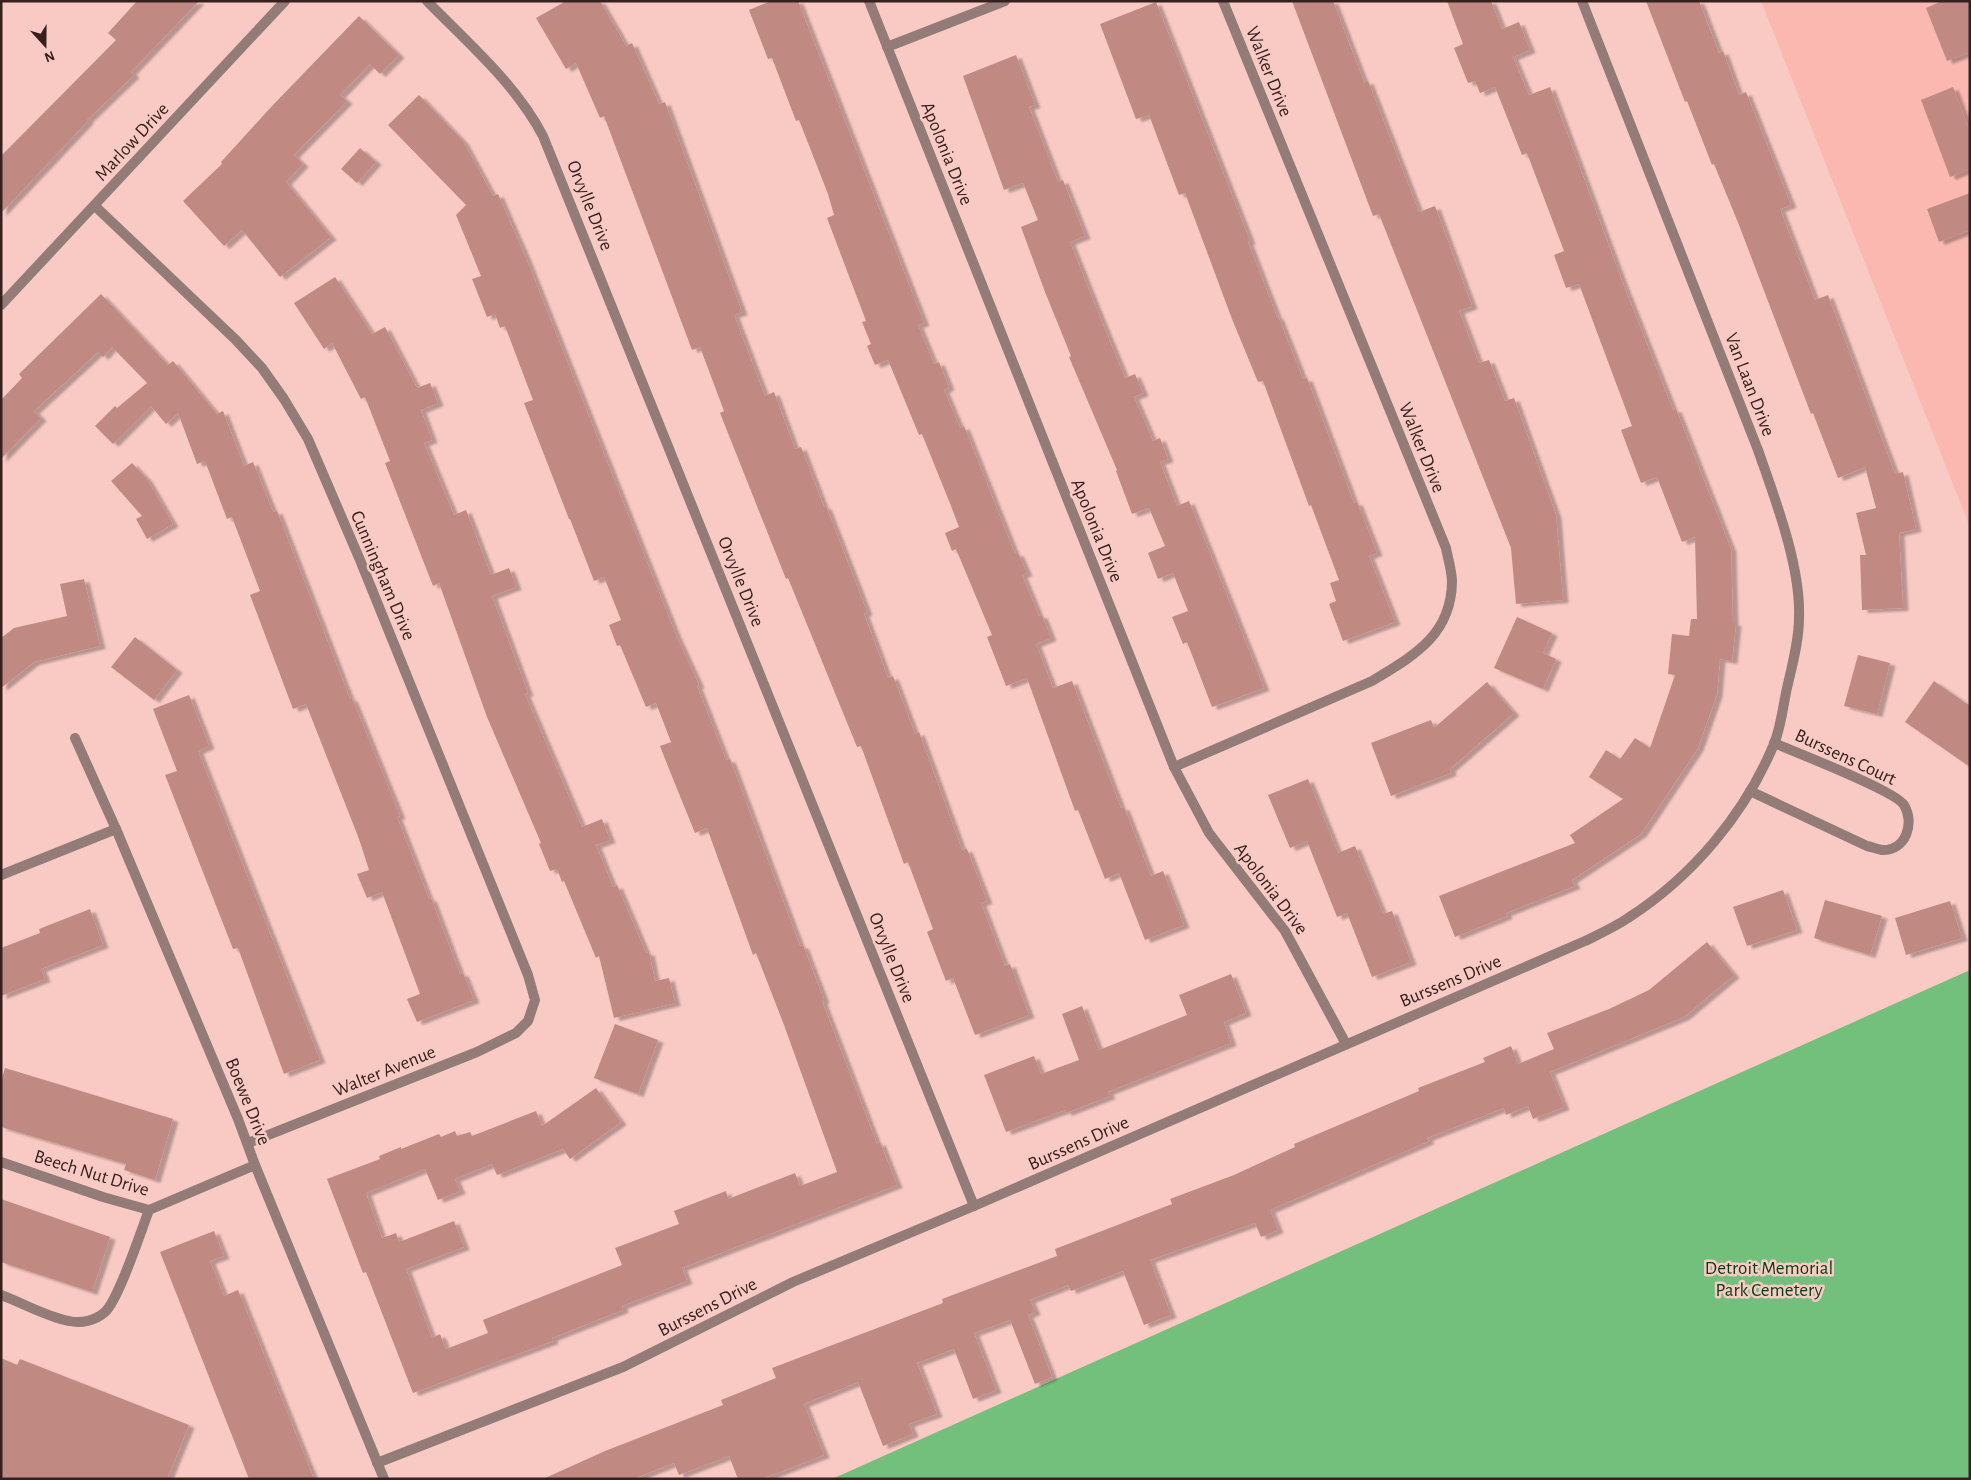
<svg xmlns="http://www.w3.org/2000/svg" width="1971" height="1480" viewBox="0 0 1971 1480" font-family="'Alegreya Sans',sans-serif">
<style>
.built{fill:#fab8b0}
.green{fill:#72c07c}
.building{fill:#c08a83;filter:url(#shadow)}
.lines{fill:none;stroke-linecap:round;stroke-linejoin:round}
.minor{stroke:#937b78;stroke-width:10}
.labels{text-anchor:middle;stroke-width:5;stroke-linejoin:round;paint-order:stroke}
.street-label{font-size:19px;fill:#37211f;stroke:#f9cac4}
.park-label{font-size:19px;fill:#013e12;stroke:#f9cac4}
</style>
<defs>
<filter id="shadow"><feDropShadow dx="5.5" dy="3" stdDeviation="1" flood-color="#0004"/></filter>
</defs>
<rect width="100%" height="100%" fill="#f9cac4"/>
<path class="built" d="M1761,1H1970V527Z"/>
<path class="green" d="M1970,970V1479H832Z"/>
<g class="building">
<path d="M137,1H199L131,72L134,75L87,120L88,121L1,213V156L116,40L108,33Z"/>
<path d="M566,1H600L626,46L632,43L659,104L665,102L742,312L734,315L765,396L774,392L795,449L801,447L824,507L826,506L867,612L864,614L888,678L893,676L915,734L919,732L962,850L967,849L987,901L981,903L1005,966L1010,964L1029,1015L975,1035L953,978L946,981L927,932L933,929L908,862L904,864L861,746L857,747L788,578L786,579L720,413L724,411L700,347L692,350L604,116L600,118L576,63L566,69L536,18Z"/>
<path d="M771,1H798L924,323L918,325L934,364L939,362L949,387L944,390L960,428L964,426L1015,554L1018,553L1027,573L1022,575L1039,616L1042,615L1051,638L1036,644L1053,688L1072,681L1121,808L1124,807L1151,876L1163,871L1184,925L1145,940L1119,873L1105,879L1078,810L1075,811L1027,678L1006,686L987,637L992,635L956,549L952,551L945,533L959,527L951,506L922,434L919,435L888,360L875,365L867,346L871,344L862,322L866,321L827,218L834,215L828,194L799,120L796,121L772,58L768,59L749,10Z"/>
<path d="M1292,1H1333L1364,82L1368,81L1419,212L1435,206L1472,306L1459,311L1479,363L1489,360L1505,401L1514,398L1556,515L1563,600L1516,604L1511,548L1379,214L1373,216Z"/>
<path d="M1447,1H1491L1502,29L1519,22L1530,50L1513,57L1529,95L1550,87L1622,281L1673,410L1676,409L1731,549L1733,623H1736L1732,661L1720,659L1717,694L1698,748L1641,834L1572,880L1575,886L1506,913L1507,916L1455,937L1439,896L1575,843L1570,835L1623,799L1589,777L1606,750L1620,759L1635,738L1650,748L1675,675L1668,674L1672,634L1689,636L1691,619H1697L1695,537L1682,542L1657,477L1641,483L1621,430L1632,426L1579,284L1566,288L1554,255L1564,251L1527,153L1522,155L1495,87L1480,93L1475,81L1468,83L1454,48L1463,44Z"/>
<path d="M1646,1H1699L1719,53L1723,51L1739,95L1746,92L1791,205L1780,209L1815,300L1828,295L1895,474L1903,472L1916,529L1899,533L1903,608L1862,610L1860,555H1866L1856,513L1876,508L1865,467L1838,478L1813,413L1811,414L1739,225L1714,164L1712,165L1687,101L1685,102Z"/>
<path d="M1942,1H1970V52L1947,61L1926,8Z"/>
<path d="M1156,2L1250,241L1248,242L1277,317L1278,316L1303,379L1307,378L1354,503L1357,502L1377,553L1369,556L1395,622L1343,641L1329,604L1336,601L1330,583L1339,580L1311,505L1309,506L1263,381L1258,382L1232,319L1185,193L1179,195L1149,115L1136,119L1100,24Z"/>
<path d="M359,16L399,55L380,74L370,64L340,95L347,101L294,155L303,164L286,182L331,237L280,277L242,230L224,246L183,201L222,164L221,162L272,106Z"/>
<path d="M1016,55L1035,105L1029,107L1058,182L1063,180L1085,236L1070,242L1093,300L1125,378L1135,374L1143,393L1134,397L1153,441L1160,438L1168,459L1160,462L1177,506L1189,501L1264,688L1212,707L1187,642L1183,644L1172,617L1188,611L1173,573L1158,579L1148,553L1165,546L1149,508L1132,514L1116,471L1117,470L1069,357L1071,356L1045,292L1021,227L1038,220L1023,183L1004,190L963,76Z"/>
<path d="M1953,87L1970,132V169L1950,177L1921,100Z"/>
<path d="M419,95L463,141L493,196L498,194L526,258L676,635L699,685L697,686L726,760L730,759L800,946L803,945L824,1000L822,1001L877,1144L880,1142L897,1185L682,1268L687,1281L622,1306L623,1310L552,1338L553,1341L413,1393L366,1272L363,1273L327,1179L380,1159L379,1156L401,1147V1149L439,1134L441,1137L455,1131L457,1136L470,1132L472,1136L536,1111L542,1126L596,1088L621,1122L570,1159L563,1149L497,1175L492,1164L455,1179L460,1191L438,1200L425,1169L366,1193L382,1238L396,1233L399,1242L454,1221L464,1247L406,1269L432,1338L440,1334L446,1349L488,1333L483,1320L622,1265L615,1248L679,1224L674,1211L726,1191L728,1199L795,1173L800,1186L837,1172L784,1025L756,953L753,955L707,828L695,833L669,769L660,746L671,742L656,703L646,707L620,645L617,646L609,625L621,620L604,577L594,581L570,519H569L524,403L533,400L505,326L500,328L495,314L487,317L472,279L481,276L456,215L466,205L388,125Z"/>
<path d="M360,148L376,162L357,183L341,169Z"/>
<path d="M1970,193V230L1939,242L1927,209Z"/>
<path d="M335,277L372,334L385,327L417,388L430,383L438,403L421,410L432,440L424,443L454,515L466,510L491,575L509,568L516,587L492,596L528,693L525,694L582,827L602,819L610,840L596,845L613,887L617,885L646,953L649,952L655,981L669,978L675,1003L614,1018L599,956L596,958L564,881L562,882L557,869L550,871L539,844L541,843L487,717L439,583L433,586L385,463L390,461L365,397L361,399L332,343L324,349L294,303Z"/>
<path d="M101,294L168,365L173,361L217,414L223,411L244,466L253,462L273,512L277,511L350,699L352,698L400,816L397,817L429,899L431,898L460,974L463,973L474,1000L417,1022L407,999L420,994L382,892L367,898L357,874L369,870L359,839L306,704L293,709L250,595L260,591L232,517L227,519L205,461L197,464L178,413L166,424L151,406L113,444L95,426L115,406L117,408L147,383L112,347L103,357L98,352L34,411L41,418L1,459V400L22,378L19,374Z"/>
<path d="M132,463L147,479L173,524L147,539L136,519L142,516L111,481Z"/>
<path d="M84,579L100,646L34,662L1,688V638L14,628L67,616L60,584Z"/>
<path d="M1517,617L1552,633L1543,653L1556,659L1543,689L1494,668Z"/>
<path d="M135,637L177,670L154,700L111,667Z"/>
<path d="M1858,655L1890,663L1877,714L1844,706Z"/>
<path d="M1934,681L1970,706V767L1905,722Z"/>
<path d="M1487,682L1514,713L1450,769L1451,773L1391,796L1371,743L1431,720L1434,728Z"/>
<path d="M189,695L209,746L198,751L320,1060L284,1074L238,948L233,949L165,775L177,771L153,709Z"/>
<path d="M1308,779L1338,853L1355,846L1383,914L1392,911L1411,962L1372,977L1347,913L1337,917L1307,841L1290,848L1268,795Z"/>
<path d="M1783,890L1797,930L1747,946L1733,907Z"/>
<path d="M1825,900L1882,916L1870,955L1814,938Z"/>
<path d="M1950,901L1962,938L1906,955L1895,918Z"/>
<path d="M90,909L103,945L41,969L45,979L1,996V948L40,933L39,929Z"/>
<path d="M1707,942L1734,975L1684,1017L1550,1072L1564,1107L1533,1119L1528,1106L1506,1115L1504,1108L1427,1138L1429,1141L1270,1210L1278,1230L1261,1237L1255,1223L1150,1260L1171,1315L1144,1325L1123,1271L1071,1291L1068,1285L1030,1300L1035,1312L1028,1315L1052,1377L1035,1384L1010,1320L974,1333L996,1390L973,1399L954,1349L917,1363L937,1414L909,1424L913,1434L883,1446L858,1382L804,1404L824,1455L762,1479H738L729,1456L679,1475L674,1463L633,1479H543L605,1451L723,1405L721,1400L776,1378L772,1368L943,1303L942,1299L1057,1256L1055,1249L1172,1204L1170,1199L1234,1175L1295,1147L1294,1144L1419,1091L1418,1088L1485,1062L1483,1058L1511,1046L1518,1064L1554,1049L1547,1033L1609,1009L1649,990Z"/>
<path d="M1231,974L1246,1013L1224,1022L1231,1043L1108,1092L1110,1096L1066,1113L1065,1110L1006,1132L984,1075L1034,1056L1041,1074L1079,1060L1062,1014L1082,1006L1099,1050L1187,1015L1179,995Z"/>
<path d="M615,1024L658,1040L638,1094L594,1078Z"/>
<path d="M5,1068L173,1119L155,1180L124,1170L126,1164L1,1127V1081Z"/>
<path d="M1,1199L110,1237L92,1292L1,1262Z"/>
<path d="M214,1231L224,1256L210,1261L224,1296L238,1290L314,1479H249L160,1252Z"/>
<path d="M1,1358L17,1365L20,1359L189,1425L167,1479H1Z"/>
</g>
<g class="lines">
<g class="minor">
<path d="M427,1C469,44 515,83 543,136L974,1206"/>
<path d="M869,1L1174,767L1209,833L1285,931L1346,1044"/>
<path d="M887,47L1005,1"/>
<path d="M95,206L235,339L262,368L284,399L308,439L360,560L528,975L535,1000L528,1021L516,1033L477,1052L248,1143"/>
<path d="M1,305L285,1"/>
<path d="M75,738L116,829L238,1119L255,1165L384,1479"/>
<path d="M1174,767L1372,681C1413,656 1451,636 1452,582C1452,571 1448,559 1446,548L1223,1"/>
<path d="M1750,791L1867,846C1872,847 1877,849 1882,850C1906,851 1915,823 1904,805C1896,791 1795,752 1774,743"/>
<path d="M1,875L116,829"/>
<path d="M1,1162L103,1197L149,1210L255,1165"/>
<path d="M1,1295C23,1303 47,1317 69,1321C82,1324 96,1320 105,1312C119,1299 141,1231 149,1210"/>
<path d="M377,1463L623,1367L793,1282L974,1206L1585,941C1599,934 1615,927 1628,918C1692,877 1745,814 1774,744C1781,727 1783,706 1787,688C1792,666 1799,641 1799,618C1801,566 1775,499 1758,450L1582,1"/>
</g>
</g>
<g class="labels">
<g class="street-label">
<text transform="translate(1270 71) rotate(68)" y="7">Walker Drive</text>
<text transform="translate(131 141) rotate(-47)" y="7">Marlow Drive</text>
<text transform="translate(948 153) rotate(68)" y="7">Apolonia Drive</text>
<text transform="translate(591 205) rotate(68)" y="7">Orvylle Drive</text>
<text transform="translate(1751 384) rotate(69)" y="7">Van Laan Drive</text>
<text transform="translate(1423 447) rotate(68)" y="7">Walker Drive</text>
<text transform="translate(1098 530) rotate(68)" y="7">Apolonia Drive</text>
<text transform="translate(384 575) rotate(67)" y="7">Cunningham Drive</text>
<text transform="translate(742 581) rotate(68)" y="7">Orvylle Drive</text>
<text transform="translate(1846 756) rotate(25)" y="7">Burssens Court</text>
<text transform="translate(1272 888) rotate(53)" y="7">Apolonia Drive</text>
<text transform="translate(893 957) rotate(68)" y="7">Orvylle Drive</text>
<text transform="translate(1450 980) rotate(-23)" y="7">Burssens Drive</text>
<text transform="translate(384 1070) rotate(-22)" y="7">Walter Avenue</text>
<text transform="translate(249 1101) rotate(68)" y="7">Boewe Drive</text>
<text transform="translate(1078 1142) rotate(-24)" y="7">Burssens Drive</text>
<text transform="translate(92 1172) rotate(17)" y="7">Beech Nut Drive</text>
<text transform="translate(707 1306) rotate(-27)" y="7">Burssens Drive</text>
</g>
<g class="park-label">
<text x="1769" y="1274">Detroit Memorial<tspan x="1769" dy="22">Park Cemetery</tspan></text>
</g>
</g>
<rect width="1971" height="1480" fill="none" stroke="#37211f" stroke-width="5"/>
<g transform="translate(45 45) rotate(159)" stroke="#f9cac4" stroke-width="4" paint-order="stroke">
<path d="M0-4L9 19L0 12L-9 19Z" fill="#37211f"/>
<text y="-8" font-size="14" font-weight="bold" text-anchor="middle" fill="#37211f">N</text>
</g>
</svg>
